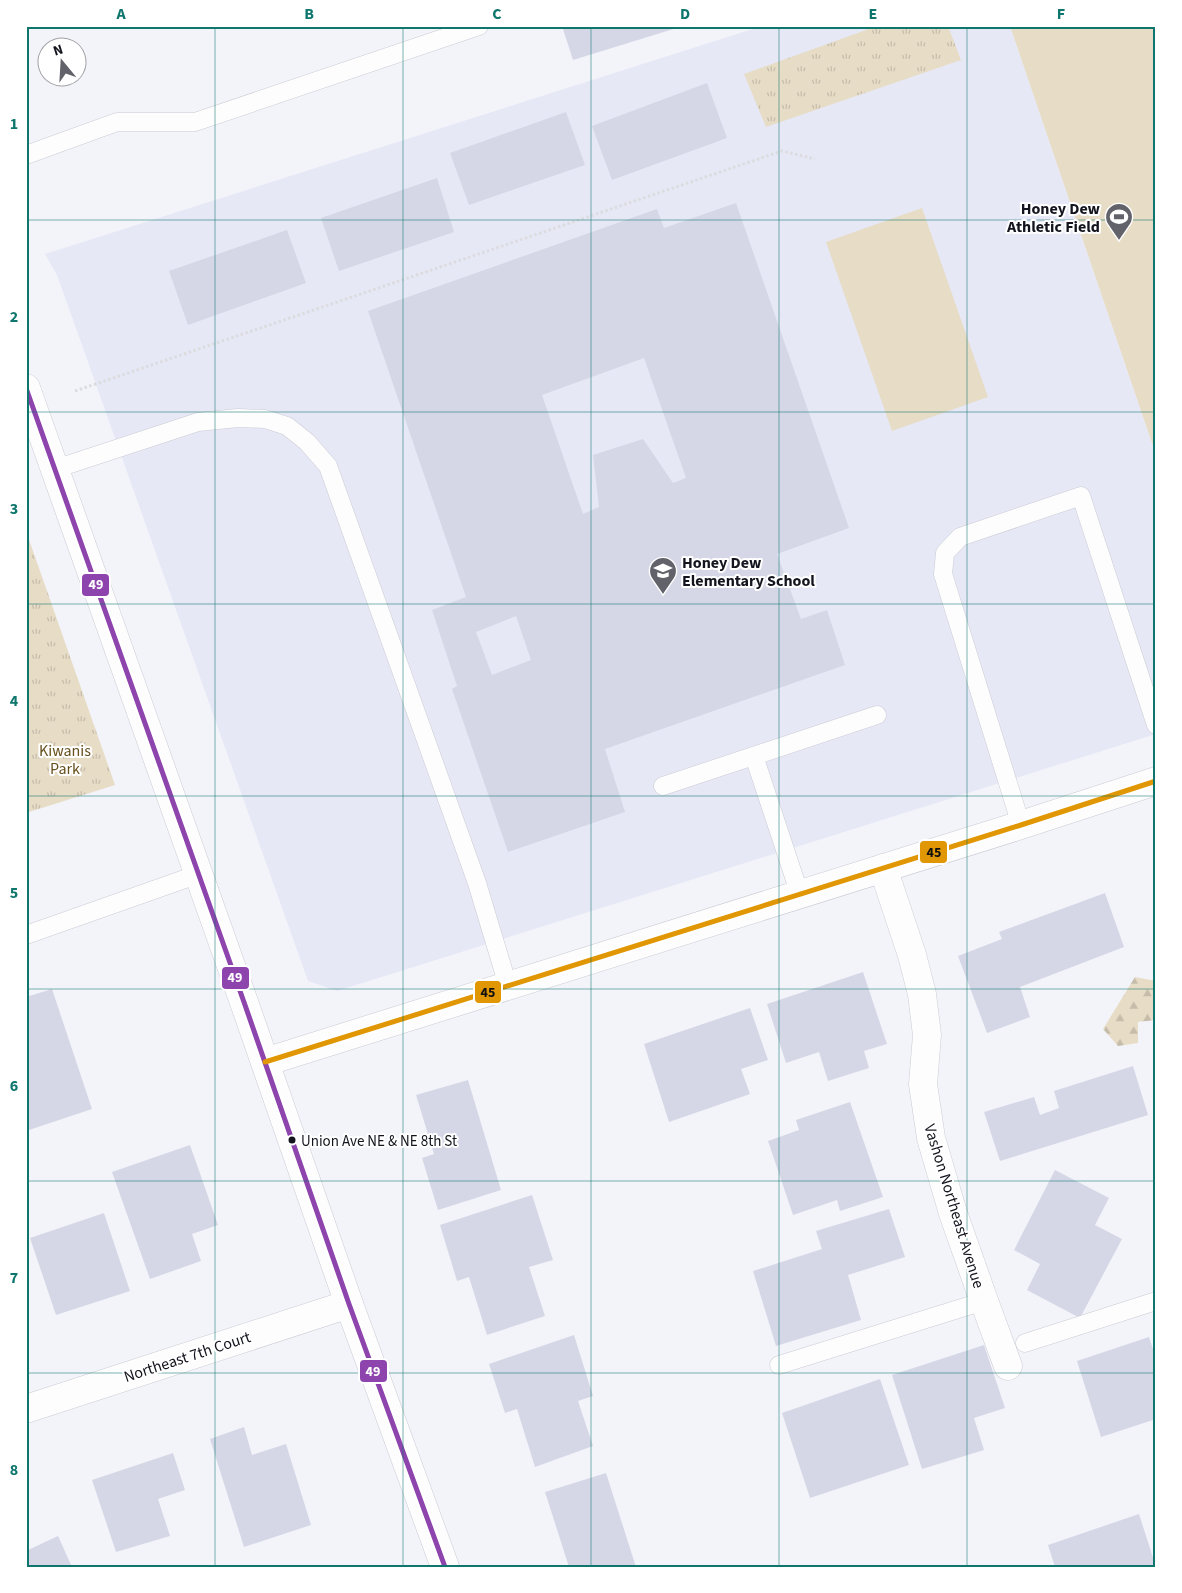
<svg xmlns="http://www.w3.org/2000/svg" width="1182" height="1593" viewBox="0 0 1182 1593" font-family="'Source Sans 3',sans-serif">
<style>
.built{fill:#e6e8f6}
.green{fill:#e7dcc6}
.forest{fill:url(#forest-firs)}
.park{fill:url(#park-tufts)}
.building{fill:#d5d7e6;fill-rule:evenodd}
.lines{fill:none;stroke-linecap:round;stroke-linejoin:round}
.lane-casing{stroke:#cbccd4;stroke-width:19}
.street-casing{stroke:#cbccd4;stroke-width:29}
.secondary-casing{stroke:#cbccd4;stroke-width:29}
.path{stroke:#dcdcdf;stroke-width:3;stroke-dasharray:2.5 2.5;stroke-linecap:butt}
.lane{stroke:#fdfdfe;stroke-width:18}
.street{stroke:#fdfdfe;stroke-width:28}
.secondary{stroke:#fdfdfe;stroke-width:28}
.bus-1-casing{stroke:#fff;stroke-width:9}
.bus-2-casing{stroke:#fff;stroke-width:9}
.bus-1{stroke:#8e44ad;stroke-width:5}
.bus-2{stroke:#e09703;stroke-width:5}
.grid{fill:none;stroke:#0f766e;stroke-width:1;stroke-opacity:0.55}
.bus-dot{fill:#13141d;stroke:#fff;stroke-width:2}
.labels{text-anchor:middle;stroke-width:4;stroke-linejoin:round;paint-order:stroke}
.bus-label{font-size:15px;fill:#13141d;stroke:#fff;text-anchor:start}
.poi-label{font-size:16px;font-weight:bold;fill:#13141d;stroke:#fff;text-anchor:end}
.park-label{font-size:16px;fill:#654f1b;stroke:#fff}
.street-label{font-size:16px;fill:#13141d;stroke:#fff}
.line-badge{stroke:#fff;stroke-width:2}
.badge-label{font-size:14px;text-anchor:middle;font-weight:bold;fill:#fff}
.pale-badge-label{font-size:14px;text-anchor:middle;font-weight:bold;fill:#111}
.neatline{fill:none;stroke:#0f766e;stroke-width:2}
.grid-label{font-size:16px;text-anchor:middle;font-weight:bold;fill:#0f766e}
</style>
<defs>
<pattern id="forest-firs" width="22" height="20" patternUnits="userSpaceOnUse" patternTransform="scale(1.25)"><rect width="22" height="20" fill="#e7dcc6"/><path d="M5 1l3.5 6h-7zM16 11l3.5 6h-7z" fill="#c5bcaa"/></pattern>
<pattern id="park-tufts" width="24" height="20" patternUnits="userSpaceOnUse" patternTransform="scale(1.25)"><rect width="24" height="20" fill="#e7dcc6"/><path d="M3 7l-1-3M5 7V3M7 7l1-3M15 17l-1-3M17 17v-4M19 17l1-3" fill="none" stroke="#c5bcaa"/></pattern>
</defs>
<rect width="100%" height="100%" fill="#f3f4fa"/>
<path class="built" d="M762,26H1010L1156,455V734L337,991L308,981L57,275L45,254Z"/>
<g class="green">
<path d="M1010,26H1156V455Z"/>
<path d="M922,208L988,397L892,431L826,242Z"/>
</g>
<path class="forest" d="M1135,977L1156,981V1020L1138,1022V1043L1118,1046L1103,1029Z"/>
<g class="park">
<path d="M877,26H948L961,60L766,127L744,74Z"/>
<path d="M26,531L115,785L26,813Z"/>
</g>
<g class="building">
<path d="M562,26H680V27L573,60Z"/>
<path d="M707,83L727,138L612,180L592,126Z"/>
<path d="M566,112L585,165L469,205L450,153Z"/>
<path d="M437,178L454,232L339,271L321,218Z"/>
<path d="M736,203L849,528L777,554L801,619L827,610L845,665L605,749L625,812L508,852L452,689L457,686L432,610L466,597L368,311L657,209L664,228ZM644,358L686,478L673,483L643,439L593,455L599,507L583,514L542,395ZM516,616L531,660L492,675L476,632Z"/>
<path d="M287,230L306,283L188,325L169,271Z"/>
<path d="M1105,893L1124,947L1020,987L1030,1017L987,1033L958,956L1002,939L999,932Z"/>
<path d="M863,972L887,1044L864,1051L869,1068L828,1081L819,1052L786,1063L767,1004Z"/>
<path d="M52,989L92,1109L26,1131V997Z"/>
<path d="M750,1008L768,1060L741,1069L750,1094L669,1122L644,1044Z"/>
<path d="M1133,1066L1148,1115L1000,1161L984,1112L1034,1097L1040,1115L1059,1108L1054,1091Z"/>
<path d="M468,1080L501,1190L438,1210L422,1158L434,1154L416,1095Z"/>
<path d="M850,1102L883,1197L840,1211L837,1200L793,1215L768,1141L799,1130L796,1120Z"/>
<path d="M190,1145L218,1225L192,1234L201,1261L150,1279L112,1172Z"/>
<path d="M1055,1170L1109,1198L1095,1225L1122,1239L1080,1318L1027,1290L1040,1264L1014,1250Z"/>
<path d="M532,1195L553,1260L529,1267L545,1316L487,1335L469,1277L457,1281L440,1225Z"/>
<path d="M889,1209L905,1257L848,1275L861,1320L776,1346L753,1271L822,1249L816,1231Z"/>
<path d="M104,1213L130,1291L56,1315L30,1238Z"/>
<path d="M574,1335L593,1396L578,1401L593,1446L535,1467L517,1409L505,1413L489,1364Z"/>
<path d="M1149,1337L1156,1358V1419L1101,1437L1077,1361Z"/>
<path d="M984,1345L1005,1408L974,1418L984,1450L922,1469L892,1375Z"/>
<path d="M880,1379L909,1465L810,1498L782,1413Z"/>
<path d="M244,1427L252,1455L286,1444L311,1525L244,1547L210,1439Z"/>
<path d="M173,1453L185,1490L158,1499L170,1536L116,1552L92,1480Z"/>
<path d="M606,1473L636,1567H569L545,1492Z"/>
<path d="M1139,1514L1156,1567H1055L1048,1545Z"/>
<path d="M58,1536L72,1567H26V1551Z"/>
</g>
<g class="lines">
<defs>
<g id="lane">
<path d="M26,155L117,122H195L479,26"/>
<path d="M55,469L198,422L238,418L265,419L287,426L307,442L328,466L477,883L508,986"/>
<path d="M754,756L800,895"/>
<path d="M663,786L877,715"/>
<path d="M1021,825L943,574L945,553L960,537L1081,496L1156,725"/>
<path d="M26,935L199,874"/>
<path d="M1025,1343L1156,1301"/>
<path d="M779,1365L984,1301"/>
</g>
<g id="street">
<path d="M883,868L912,955L922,994L927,1035L923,1084L931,1138L953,1213L984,1301L1008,1366"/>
<path d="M265,1062L1021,825L1156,781"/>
<path d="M26,1409L349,1304"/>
</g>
<path id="secondary" d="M26,388L245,1005L349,1304L445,1567"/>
</defs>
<use href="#lane" class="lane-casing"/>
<use href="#street" class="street-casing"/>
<use href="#secondary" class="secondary-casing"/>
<path class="path" d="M75,391L782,151L815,159"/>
<use href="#lane" class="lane"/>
<use href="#street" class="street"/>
<use href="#secondary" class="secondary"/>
<defs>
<path id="bus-1" d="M26,388L245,1005L349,1304L445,1567"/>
<path id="bus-2" d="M265,1062L1021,825L1156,781"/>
</defs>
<use href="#bus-1" class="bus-1-casing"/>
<use href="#bus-2" class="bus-2-casing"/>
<use href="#bus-1" class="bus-1"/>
<use href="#bus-2" class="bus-2"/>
</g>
<path class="grid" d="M215,26V1567M403,26V1567M591,26V1567M779,26V1567M967,26V1567M26,220H1156M26,412H1156M26,604H1156M26,796H1156M26,989H1156M26,1181H1156M26,1373H1156"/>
<defs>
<symbol id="stadium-pin" viewBox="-11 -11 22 30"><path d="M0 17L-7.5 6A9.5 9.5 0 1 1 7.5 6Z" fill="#61626a" stroke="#fff"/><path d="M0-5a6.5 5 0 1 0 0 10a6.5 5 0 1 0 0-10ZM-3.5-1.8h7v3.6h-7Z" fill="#fff"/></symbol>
<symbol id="school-pin" viewBox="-11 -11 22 30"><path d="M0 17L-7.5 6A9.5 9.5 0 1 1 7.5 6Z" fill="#61626a" stroke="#fff"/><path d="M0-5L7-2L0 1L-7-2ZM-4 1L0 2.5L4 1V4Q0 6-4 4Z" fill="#fff"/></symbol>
</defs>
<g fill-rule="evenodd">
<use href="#stadium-pin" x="1103" y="201" width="32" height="43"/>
<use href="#school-pin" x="647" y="555" width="32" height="43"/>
</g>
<circle class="bus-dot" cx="292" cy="1140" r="4.5"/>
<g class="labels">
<g class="bus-label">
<text x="301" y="1146">Union Ave NE &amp; NE 8th St</text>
</g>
<g class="poi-label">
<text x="1100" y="214">Honey Dew<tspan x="1100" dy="18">Athletic Field</tspan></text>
<text x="682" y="568" text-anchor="start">Honey Dew<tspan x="682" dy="18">Elementary School</tspan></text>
</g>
<g class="park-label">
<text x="65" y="756">Kiwanis<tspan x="65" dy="18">Park</tspan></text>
</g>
<g class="street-label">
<text transform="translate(955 1206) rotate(73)" y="6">Vashon Northeast Avenue</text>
<text transform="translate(187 1356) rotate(-18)" y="6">Northeast 7th Court</text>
</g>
</g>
<g class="line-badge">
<rect x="81" y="573" width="29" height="24" rx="5" fill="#8e44ad"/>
<rect x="919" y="840" width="29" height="24" rx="5" fill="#e09703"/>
<rect x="221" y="966" width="29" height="24" rx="5" fill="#8e44ad"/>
<rect x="474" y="980" width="28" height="24" rx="5" fill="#e09703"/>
<rect x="359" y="1359" width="29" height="24" rx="5" fill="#8e44ad"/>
</g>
<g class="badge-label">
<text x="96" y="589">49</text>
<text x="235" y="982">49</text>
<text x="373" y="1376">49</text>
</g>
<g class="pale-badge-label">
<text x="934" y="857">45</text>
<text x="488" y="997">45</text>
</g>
<rect width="1182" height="1593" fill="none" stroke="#ffffff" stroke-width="55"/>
<g transform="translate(62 62) rotate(342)"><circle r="24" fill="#ffffff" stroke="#a1a1a5"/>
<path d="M0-4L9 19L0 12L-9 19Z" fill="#61626a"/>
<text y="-8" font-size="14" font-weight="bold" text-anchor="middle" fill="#13141d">N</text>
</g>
<rect x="28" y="28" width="1126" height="1538" class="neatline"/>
<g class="grid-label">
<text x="121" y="19">A</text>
<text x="309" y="19">B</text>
<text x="497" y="19">C</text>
<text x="685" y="19">D</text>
<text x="873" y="19">E</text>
<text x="1061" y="19">F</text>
<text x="14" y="129">1</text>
<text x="14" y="322">2</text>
<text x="14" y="514">3</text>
<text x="14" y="706">4</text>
<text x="14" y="898">5</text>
<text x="14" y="1091">6</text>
<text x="14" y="1283">7</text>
<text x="14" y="1475">8</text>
</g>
</svg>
